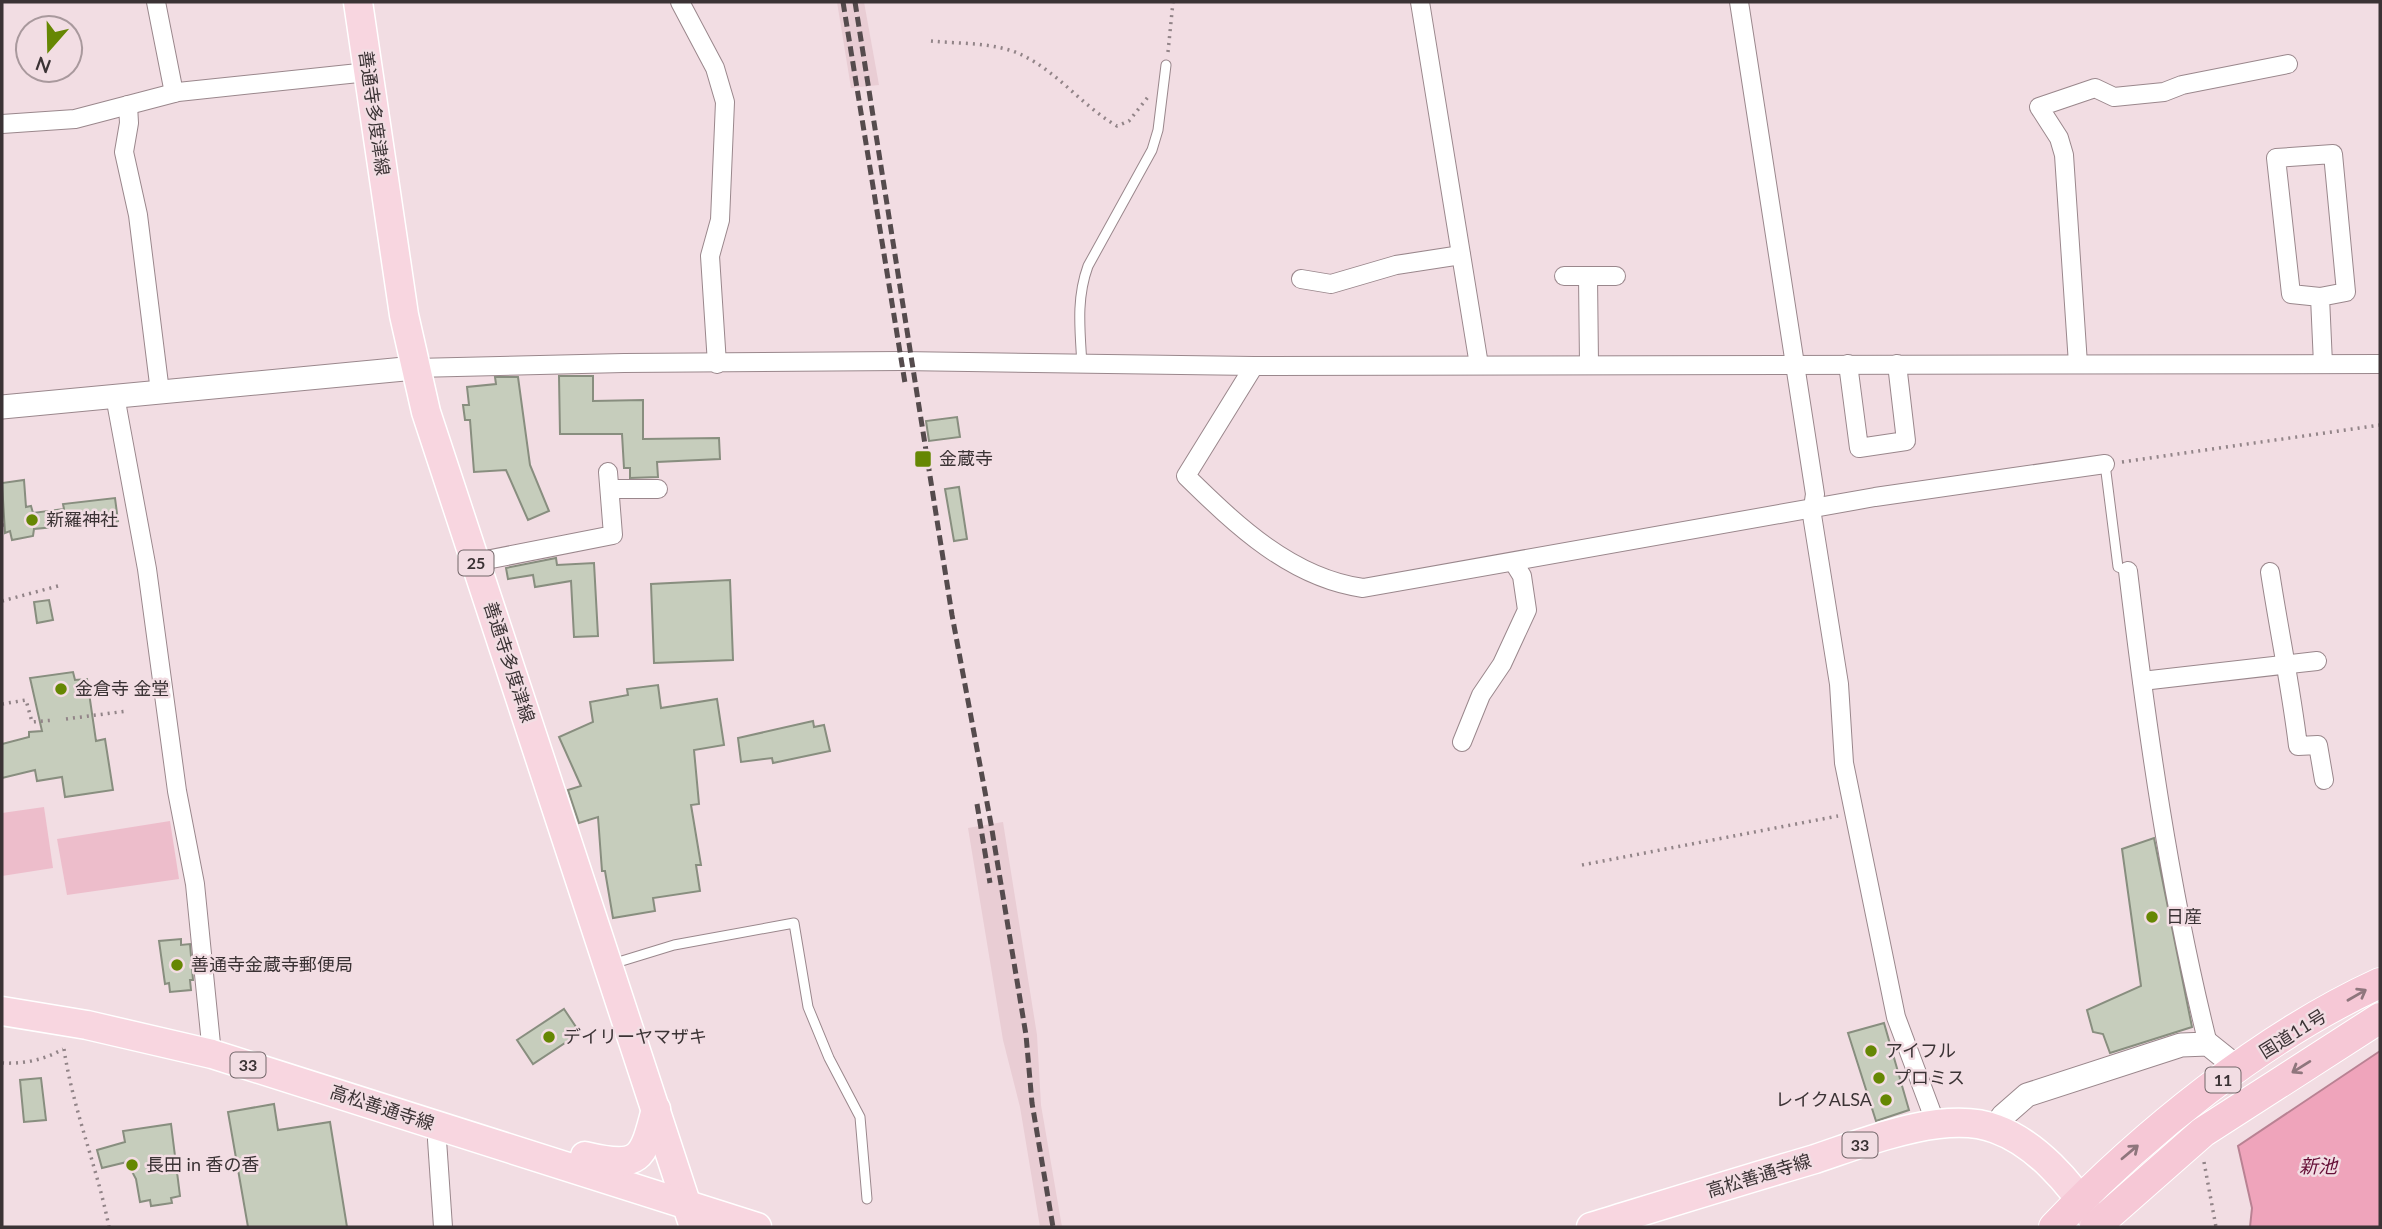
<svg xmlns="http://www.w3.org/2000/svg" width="2382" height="1229" viewBox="0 0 2382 1229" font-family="Lato,'Noto Sans JP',sans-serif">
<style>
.built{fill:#e9cdd4}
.green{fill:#edbdcb}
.water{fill:#efa4bb;stroke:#b98293;stroke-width:2}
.building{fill:#c6cdbc;stroke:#888e7f;stroke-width:2}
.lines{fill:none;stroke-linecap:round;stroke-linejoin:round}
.service-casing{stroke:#9a878c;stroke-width:11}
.minor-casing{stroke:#9a878c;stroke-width:20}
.tertiary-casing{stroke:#9a878c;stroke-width:25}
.primary-casing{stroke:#fff;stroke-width:31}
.trunk-casing{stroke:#fff;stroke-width:32}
.path{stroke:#928488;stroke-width:3.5;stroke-dasharray:2 5;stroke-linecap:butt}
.service{stroke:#fff;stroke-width:9}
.minor{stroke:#fff;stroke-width:18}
.tertiary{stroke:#fff;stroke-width:23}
.primary{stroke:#f8d6e0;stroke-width:28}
.trunk{stroke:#f6c8d6;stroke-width:30}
.rail{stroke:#554b4d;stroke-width:5;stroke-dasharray:10 5;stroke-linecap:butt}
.oneway{stroke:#8f767d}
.poi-dot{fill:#668703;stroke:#f2dde3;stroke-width:2.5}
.labels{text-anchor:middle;stroke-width:5;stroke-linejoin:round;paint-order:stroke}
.shield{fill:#f2dde3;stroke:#726669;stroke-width:2}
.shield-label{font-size:16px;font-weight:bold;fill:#3b3335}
.street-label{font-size:18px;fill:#3b3335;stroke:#f2dde3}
.poi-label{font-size:18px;fill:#3b3335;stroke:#f2dde3;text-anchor:start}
.water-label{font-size:19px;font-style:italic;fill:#660f37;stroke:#f2dde3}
</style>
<rect width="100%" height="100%" fill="#f2dde3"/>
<g class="built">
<path d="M837,2H864L879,85L851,88Z"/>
<path d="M1003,822L1037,1035L1041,1105L1062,1227H1040L1020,1107L1003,1040L968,828Z"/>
</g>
<g class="green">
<path d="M44,807L53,868L2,876V813Z"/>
<path d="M170,821L179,879L67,895L57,839Z"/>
</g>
<path class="water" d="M2380,1051V1227H2250L2252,1208L2238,1146Z"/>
<g class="building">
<path d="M559,376H593V401L643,400V439L719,438L720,459L657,462L658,477L630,478V468H624L622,434H560Z"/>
<path d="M495,377H518L530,465L549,511L528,520L506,470L474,472L470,420H465L463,405H469L467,387L496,384Z"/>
<path d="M957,417L960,437L929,441L926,421Z"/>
<path d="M24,480L26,507L31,506L33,513L64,509L63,504L115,498L118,521L34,529L33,536L12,540L10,531L5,533L2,483Z"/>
<path d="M959,487L967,539L954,541L945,489Z"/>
<path d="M556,558L557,565L594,563L598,636L574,637L571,581L535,587L533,575L508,579L506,568Z"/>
<path d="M730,580L733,660L654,663L651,584Z"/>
<path d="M49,600L53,620L37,623L34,602Z"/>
<path d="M73,672L75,680L87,679L96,741L105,739L113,790L65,797L62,777L37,781L35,770L2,778V744L29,737V732L42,731L30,678Z"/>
<path d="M658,685L661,708L717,699L724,745L694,750L699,804L691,805L701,865H696L700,891L653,898L655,911L613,918L605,871H602L598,817L579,823L568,790L581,786L559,737L593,722L590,702L628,695L627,689Z"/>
<path d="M813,721L814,727L824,725L830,751L773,763L772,758L741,762L738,738Z"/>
<path d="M2154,838L2192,1027L2110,1053L2103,1034L2093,1032L2087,1010L2141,986L2122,849Z"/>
<path d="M181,939V945L190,944L193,980H190L191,990L170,992L169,983L165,984L159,941Z"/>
<path d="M564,1009L580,1033L533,1064L517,1040Z"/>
<path d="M1884,1023L1909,1110L1876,1121L1848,1033Z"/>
<path d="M41,1078L46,1120L24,1122L20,1080Z"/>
<path d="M274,1104L278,1130L330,1122L347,1227H248L228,1112Z"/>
<path d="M171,1124L180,1196L171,1198L172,1203L151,1206L150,1200L140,1202L136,1179L127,1162L102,1168L97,1150L125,1142L123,1131Z"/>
</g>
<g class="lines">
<defs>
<g id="service">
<path d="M1082,365C1080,330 1076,299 1088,266L1152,150L1158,130L1166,65"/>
<path d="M2105,464L2118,567L2128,571"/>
<path d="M612,964L674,945L794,923L808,1007L829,1058L860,1117L867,1199"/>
</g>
<g id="minor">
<path d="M156,2L174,93"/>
<path d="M680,2L715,68L725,102L720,220L710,256L717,364"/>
<path d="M1420,2L1479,365"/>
<path d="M1739,2L1815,494L1812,515L1839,684L1844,763L1896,1017L1936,1124"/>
<path d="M128,105L129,123L124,152L138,215L160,392"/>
<path d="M2,124L75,119L178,92L368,72"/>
<path d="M1564,276H1616"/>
<path d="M1588,276L1589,364"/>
<path d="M1301,279L1331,284L1396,265L1461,255"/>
<path d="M2320,297L2291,294L2276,158L2333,154L2346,292L2320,297L2323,364"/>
<path d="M1848,364L1859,448L1906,441L1897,364"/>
<path d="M2078,364L2064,155L2059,138L2039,107L2095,88L2114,97L2164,92L2182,85L2288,64"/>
<path d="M1254,366L1186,476C1236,525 1291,578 1363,588L1875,497L2105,464"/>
<path d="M415,368L624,363L901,361L1254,366L2380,364"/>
<path d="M115,396L147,569L177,791L195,884L212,1054"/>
<path d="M610,489H658"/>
<path d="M476,562L613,535L608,472"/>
<path d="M2128,571C2147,730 2169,888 2208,1044"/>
<path d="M2270,572C2279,631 2291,687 2298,746L2318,745L2324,780"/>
<path d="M2142,681L2317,661"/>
<path d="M1462,742L1481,695L1502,664L1527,610L1522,576L1514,563"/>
<path d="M437,1140L443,1227"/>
</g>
<g id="tertiary">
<path d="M2,407L415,368"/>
<path d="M1994,1128L2003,1116L2027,1095L2181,1045L2208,1044L2238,1068"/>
</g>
<g id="primary">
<path d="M358,2L404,315L426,412L694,1227"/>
<path d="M2,1011L87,1025L212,1054L757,1227"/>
<path d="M585,1156C640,1169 643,1160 656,1109"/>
<path d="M1591,1227C1666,1204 1740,1181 1815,1159C1854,1146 1897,1129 1938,1124C1955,1122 1979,1122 1996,1129C2035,1143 2071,1183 2092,1218"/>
</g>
<g id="trunk">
<path d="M2054,1227C2143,1134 2262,1037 2380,983"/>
<path d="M2095,1227L2203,1132L2380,1018"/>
</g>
</defs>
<use href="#service" class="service-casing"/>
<use href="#minor" class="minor-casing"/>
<use href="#tertiary" class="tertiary-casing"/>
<use href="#primary" class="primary-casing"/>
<use href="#trunk" class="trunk-casing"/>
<g class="path">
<path d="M931,41C960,44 995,42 1022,55C1058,72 1082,106 1117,126L1129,121L1148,97"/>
<path d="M1168,52L1173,2"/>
<path d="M2122,462L2380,425"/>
<path d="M2,525H4"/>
<path d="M2,601L58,586"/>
<path d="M2,704L26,700L32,722L54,720"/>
<path d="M66,719L127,711"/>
<path d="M1582,865L1838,816"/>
<path d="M64,1049C73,1110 97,1166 109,1227"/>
<path d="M2,1063C24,1064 44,1060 63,1049"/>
<path d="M2204,1162L2216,1227"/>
</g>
<use href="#service" class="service"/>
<use href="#minor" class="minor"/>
<use href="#tertiary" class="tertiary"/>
<use href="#primary" class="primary"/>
<use href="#trunk" class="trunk"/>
<g class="rail">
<path d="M843,2L905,383"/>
<path d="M855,2L952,615L991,824L1026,1035L1032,1103L1053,1227"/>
<path d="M977,804L990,883"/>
</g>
</g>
<defs><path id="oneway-shaft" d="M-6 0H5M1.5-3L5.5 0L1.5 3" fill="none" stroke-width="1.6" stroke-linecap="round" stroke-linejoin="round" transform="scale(1.75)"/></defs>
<g class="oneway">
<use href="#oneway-shaft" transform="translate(2357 995) rotate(-30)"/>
<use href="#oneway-shaft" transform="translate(2301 1067) rotate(148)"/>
<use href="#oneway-shaft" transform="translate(2130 1152) rotate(-40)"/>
</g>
<g class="poi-dot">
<rect x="914" y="450" width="18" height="18" rx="3.5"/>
<circle cx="32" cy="520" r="7"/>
<circle cx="61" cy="689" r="7"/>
<circle cx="2152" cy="917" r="7"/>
<circle cx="177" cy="965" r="7"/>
<circle cx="549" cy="1037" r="7"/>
<circle cx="1871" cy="1051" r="7"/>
<circle cx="1879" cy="1078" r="7"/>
<circle cx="1886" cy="1100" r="7"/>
<circle cx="132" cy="1165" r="7"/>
</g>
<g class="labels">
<g class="shield">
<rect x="458.5" y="550.5" width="35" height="25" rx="5"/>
<rect x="230.5" y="1052.5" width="35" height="25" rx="5"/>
<rect x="2205.5" y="1067.5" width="35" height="25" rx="5"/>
<rect x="1842.5" y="1132.5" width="35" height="25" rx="5"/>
</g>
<g class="shield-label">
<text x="476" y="569">25</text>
<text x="248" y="1071">33</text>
<text x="2223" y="1086">11</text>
<text x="1860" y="1151">33</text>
</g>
<g class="street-label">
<text transform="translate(374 113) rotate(82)" y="6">善通寺多度津線</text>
<text transform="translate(509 662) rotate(72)" y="6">善通寺多度津線</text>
<text transform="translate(2293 1034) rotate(-32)" y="6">国道11号</text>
<text transform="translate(382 1108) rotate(18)" y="6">高松善通寺線</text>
<text transform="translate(1759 1176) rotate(-17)" y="6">高松善通寺線</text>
</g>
<g class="poi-label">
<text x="939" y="465">金蔵寺</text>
<text x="46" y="526">新羅神社</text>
<text x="75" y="695">金倉寺 金堂</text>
<text x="2166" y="923">日産</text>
<text x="191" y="971">善通寺金蔵寺郵便局</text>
<text x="563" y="1043">デイリーヤマザキ</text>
<text x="1885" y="1057">アイフル</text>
<text x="1893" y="1084">プロミス</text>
<text x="1872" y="1106" text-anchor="end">レイクALSA</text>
<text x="146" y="1171">長田 in 香の香</text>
</g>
<g class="water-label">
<text x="2318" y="1173">新池</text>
</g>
</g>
<rect width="2382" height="1229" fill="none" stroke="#3b3335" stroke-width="7"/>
<g transform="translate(49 49) rotate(200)"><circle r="33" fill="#f2dde3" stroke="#a9999d" stroke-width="2"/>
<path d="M0-5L12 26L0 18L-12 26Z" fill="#668703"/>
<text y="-10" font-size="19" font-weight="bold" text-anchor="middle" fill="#3b3335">N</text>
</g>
</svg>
